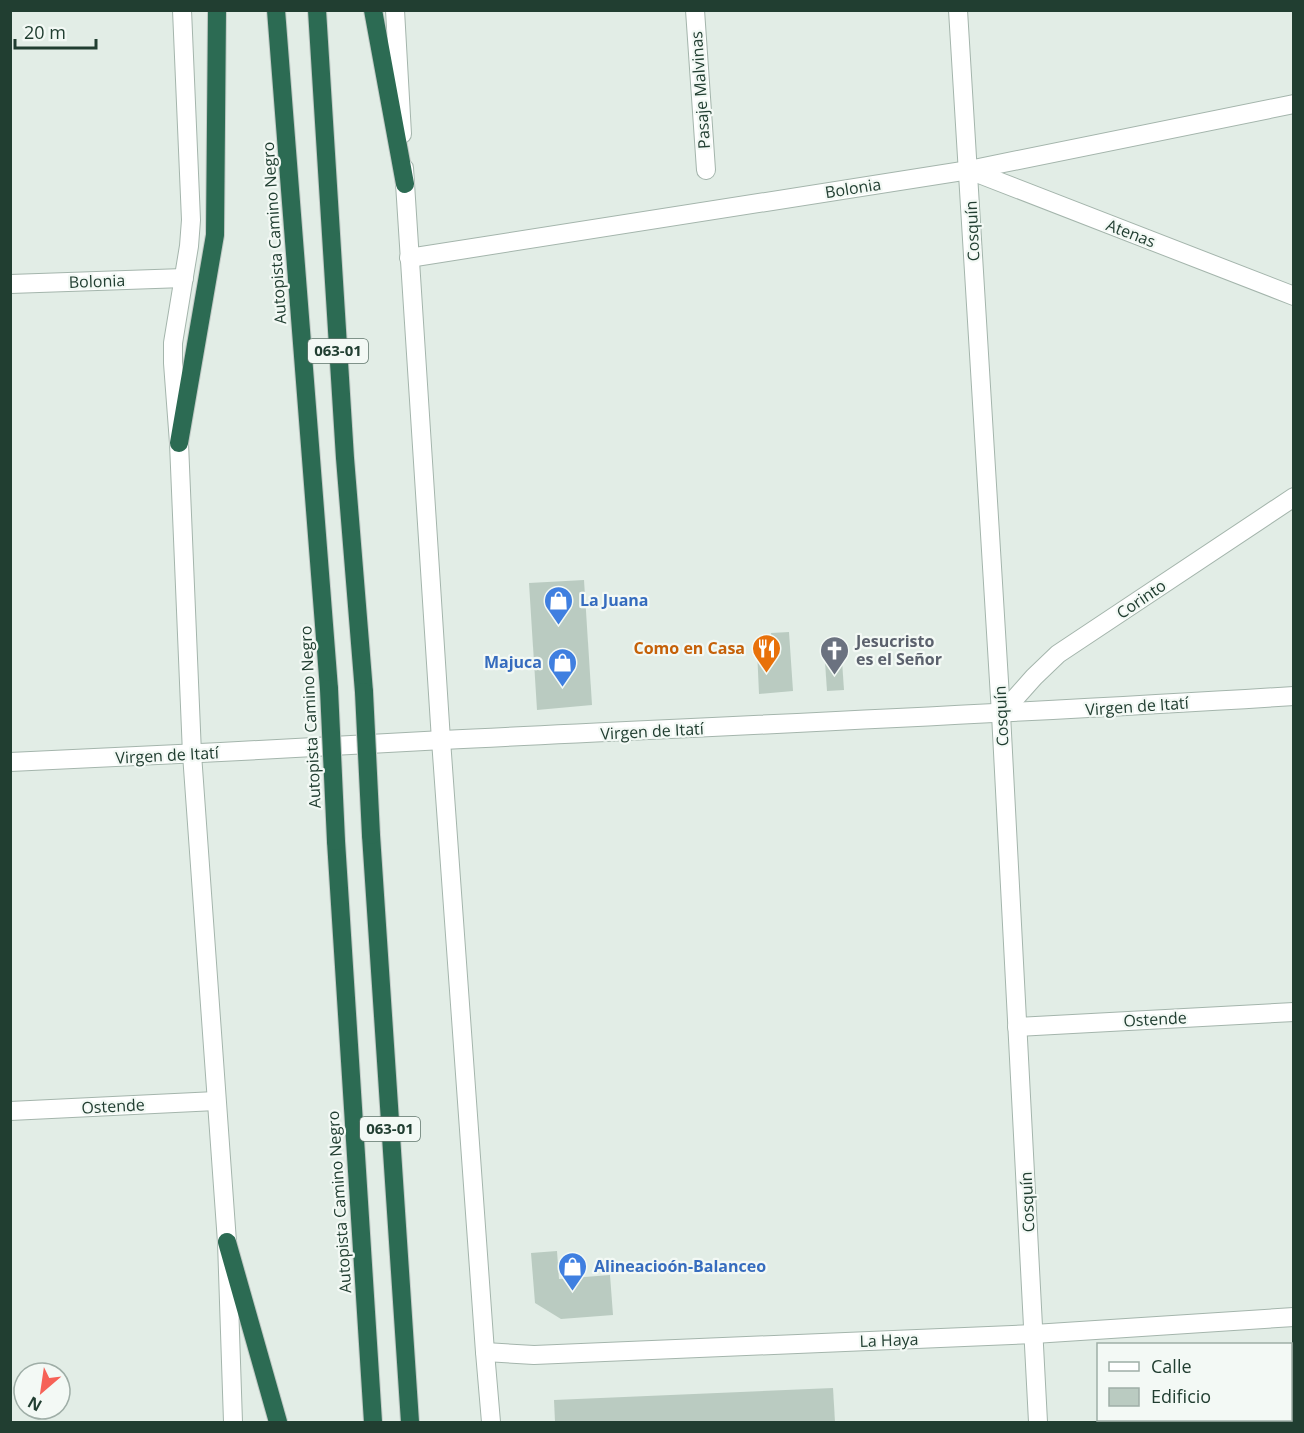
<svg xmlns="http://www.w3.org/2000/svg" width="1304" height="1433" viewBox="0 0 1304 1433" font-family="'Open Sans',sans-serif">
<style>
.building{fill:#bacbc1}
.lines{fill:none;stroke-linecap:round;stroke-linejoin:round}
.minor-casing{stroke:#a4b5ac;stroke-width:20}
.highway-casing{stroke:#c1c9c5;stroke-width:20}
.minor{stroke:#fff;stroke-width:18}
.highway{stroke:#2c6b53;stroke-width:18}
.highway-bridge-casing{stroke:#c1c9c5;stroke-width:20;stroke-linecap:butt}
.highway-bridge{stroke:#2c6b53;stroke-width:18}
.labels{text-anchor:middle;stroke-width:4.5;stroke-linejoin:round;paint-order:stroke}
.shield{fill:#f3f9f5;stroke:#60766c;stroke-width:1.5}
.shield-label{font-size:15px;font-weight:bold;fill:#213e31}
.street-label{font-size:16px;fill:#213e31;stroke:#f3f9f5}
.shop-label{font-size:16px;font-weight:bold;fill:#366cbe;stroke:#f3f9f5;text-anchor:start}
.worship-label{font-size:16px;font-weight:bold;fill:#5b616d;stroke:#f3f9f5;text-anchor:start}
.food-label{font-size:16px;font-weight:bold;fill:#c56008;stroke:#f3f9f5;text-anchor:end}
</style>
<rect width="100%" height="100%" fill="#e2ede6"/>
<g class="building">
<path d="M584,580L592,705L537,710L529,583Z"/>
<path d="M789,632L793,691L759,694L757,649H772L771,633Z"/>
<path d="M842,661L844,690L827,691L825,662Z"/>
<path d="M557,1251L559,1279L610,1275L613,1315L561,1319L535,1303L531,1253Z"/>
<path d="M833,1388L835,1422H555L554,1400Z"/>
</g>
<g class="lines">
<defs>
<g id="minor">
<path d="M182,10L191,220L189,246L173,343V363L179,443L192,754L227,1242L233,1422"/>
<path d="M395,10L402,134"/>
<path d="M695,10L706,170"/>
<path d="M958,10L1001,714L1038,1422"/>
<path d="M404,168L441,740L485,1352L491,1422"/>
<path d="M969,170L1294,296"/>
<path d="M409,258L969,170L1294,104"/>
<path d="M10,284L184,278"/>
<path d="M1001,714L1034,677L1058,654L1294,497"/>
<path d="M10,762C155,756 298,748 443,740C726,726 1010,714 1294,696"/>
<path d="M1017,1027L1294,1012"/>
<path d="M10,1111L216,1101"/>
<path d="M485,1352L534,1355L1034,1334L1294,1317"/>
</g>
<g id="highway">
<path d="M276,10L329,689"/>
<path d="M317,10L345,458L364,692"/>
<path d="M373,10L405,184"/>
<path d="M179,443L215,235L217,10"/>
<path d="M371,835L410,1422"/>
<path d="M336,841L373,1422"/>
<path d="M227,1242L278,1422"/>
</g>
</defs>
<use href="#minor" class="minor-casing"/>
<use href="#highway" class="highway-casing"/>
<use href="#minor" class="minor"/>
<use href="#highway" class="highway"/>
<defs>
<g id="highway-bridge">
<path d="M329,689L336,841"/>
<path d="M364,692L371,835"/>
</g>
</defs>
<use href="#highway-bridge" class="highway-bridge-casing"/>
<use href="#highway-bridge" class="highway-bridge"/>
</g>
<defs>
<symbol id="shop-pin" viewBox="-11 -11 22 30"><path d="M0 17L-7.5 6A9.5 9.5 0 1 1 7.5 6Z" fill="#3f7fe0" stroke="#f3f9f5"/><path d="M-5-2.5h2.3a2.7 3.5 0 0 1 5.4 0H5L5.5 6h-11ZM-1.5-2.5h3a1.5 2.3 0 0 0-3 0Z" fill="#fff"/></symbol>
<symbol id="restaurant-pin" viewBox="-11 -11 22 30"><path d="M0 17L-7.5 6A9.5 9.5 0 1 1 7.5 6Z" fill="#e8710a" stroke="#f3f9f5"/><path d="M-5-6h1v4h1v-4h1v4h1v-4h1v5L-1.5 .5V6h-2V.5L-5-1ZM5-6V6H3V1.5H1.5Q1.5-4 5-6Z" fill="#fff"/></symbol>
<symbol id="church-pin" viewBox="-11 -11 22 30"><path d="M0 17L-7.5 6A9.5 9.5 0 1 1 7.5 6Z" fill="#6b7280" stroke="#f3f9f5"/><path d="M-1.2-6h2.4v3.5h3.3v2.4h-3.3V6h-2.4V-.1h-3.3v-2.4h3.3Z" fill="#fff"/></symbol>
</defs>
<g fill-rule="evenodd">
<use href="#shop-pin" x="542" y="584" width="33" height="45"/>
<use href="#restaurant-pin" x="750" y="632" width="33" height="45"/>
<use href="#church-pin" x="818" y="634" width="33" height="45"/>
<use href="#shop-pin" x="546" y="646" width="33" height="45"/>
<use href="#shop-pin" x="556" y="1250" width="33" height="45"/>
</g>
<g class="labels">
<g class="shield">
<rect x="308" y="339" width="60" height="24" rx="4.5"/>
<rect x="360" y="1117" width="60" height="24" rx="4.5"/>
</g>
<g class="shield-label">
<text x="338" y="356">063-01</text>
<text x="390" y="1134">063-01</text>
</g>
<g class="street-label">
<text transform="translate(700 90) rotate(-94)" y="6">Pasaje Malvinas</text>
<text transform="translate(853 188) rotate(-9)" y="6">Bolonia</text>
<text transform="translate(972 231) rotate(-93)" y="6">Cosquín</text>
<text transform="translate(274 233) rotate(-94)" y="6">Autopista Camino Negro</text>
<text transform="translate(1131 233) rotate(21)" y="6">Atenas</text>
<text transform="translate(97 281) rotate(-2)" y="6">Bolonia</text>
<text transform="translate(1141 599) rotate(-34)" y="6">Corinto</text>
<text transform="translate(1137 706) rotate(-4)" y="6">Virgen de Itatí</text>
<text transform="translate(1001 716) rotate(-93)" y="6">Cosquín</text>
<text transform="translate(310 717) rotate(-93)" y="6">Autopista Camino Negro</text>
<text transform="translate(652 731) rotate(-3)" y="6">Virgen de Itatí</text>
<text transform="translate(167 755) rotate(-3)" y="6">Virgen de Itatí</text>
<text transform="translate(1155 1019) rotate(-3)" y="6">Ostende</text>
<text transform="translate(113 1106) rotate(-3)" y="6">Ostende</text>
<text transform="translate(339 1202) rotate(-94)" y="6">Autopista Camino Negro</text>
<text transform="translate(1027 1202) rotate(-93)" y="6">Cosquín</text>
<text transform="translate(889 1340) rotate(-2)" y="6">La Haya</text>
</g>
<g class="shop-label">
<text x="580" y="606">La Juana</text>
<text x="542" y="668" text-anchor="end">Majuca</text>
<text x="594" y="1272">Alineacioón-Balanceo</text>
</g>
<g class="worship-label">
<text x="856" y="647">Jesucristo<tspan x="856" dy="18">es el Señor</tspan></text>
</g>
<g class="food-label">
<text x="745" y="654">Como en Casa</text>
</g>
</g>
<rect width="1304" height="1433" fill="none" stroke="#213e31" stroke-width="24"/>
<rect x="1097" y="1343" width="195" height="78" fill="#f3f9f5" stroke="#9faea7" stroke-width="1.5"/>
<rect x="1109" y="1362" width="30" height="9" fill="#ffffff" stroke="#9faea7" stroke-width="1.5"/>
<text x="1151" y="1373" font-size="18" fill="#213e31">Calle</text>
<rect x="1109" y="1388" width="30" height="18" fill="#bacbc1" stroke="#9faea7" stroke-width="1.5"/>
<text x="1151" y="1403" font-size="18" fill="#213e31">Edificio</text>
<g transform="translate(42 1391) rotate(209)"><circle r="28" fill="#f3f9f5" stroke="#9faea7" stroke-width="1.5"/>
<path d="M0-4.5L10 22L0 15L-10 22Z" fill="#f66257"/>
<text y="-9" font-size="16" font-weight="bold" text-anchor="middle" fill="#213e31">N</text>
</g>
<path d="M15 39v9h81v-9" fill="none" stroke="#213e31" stroke-width="3"/>
<text x="24" y="39" font-size="18" fill="#213e31" stroke="#f3f9f5" stroke-width="4.5" paint-order="stroke">20 m</text>
</svg>
